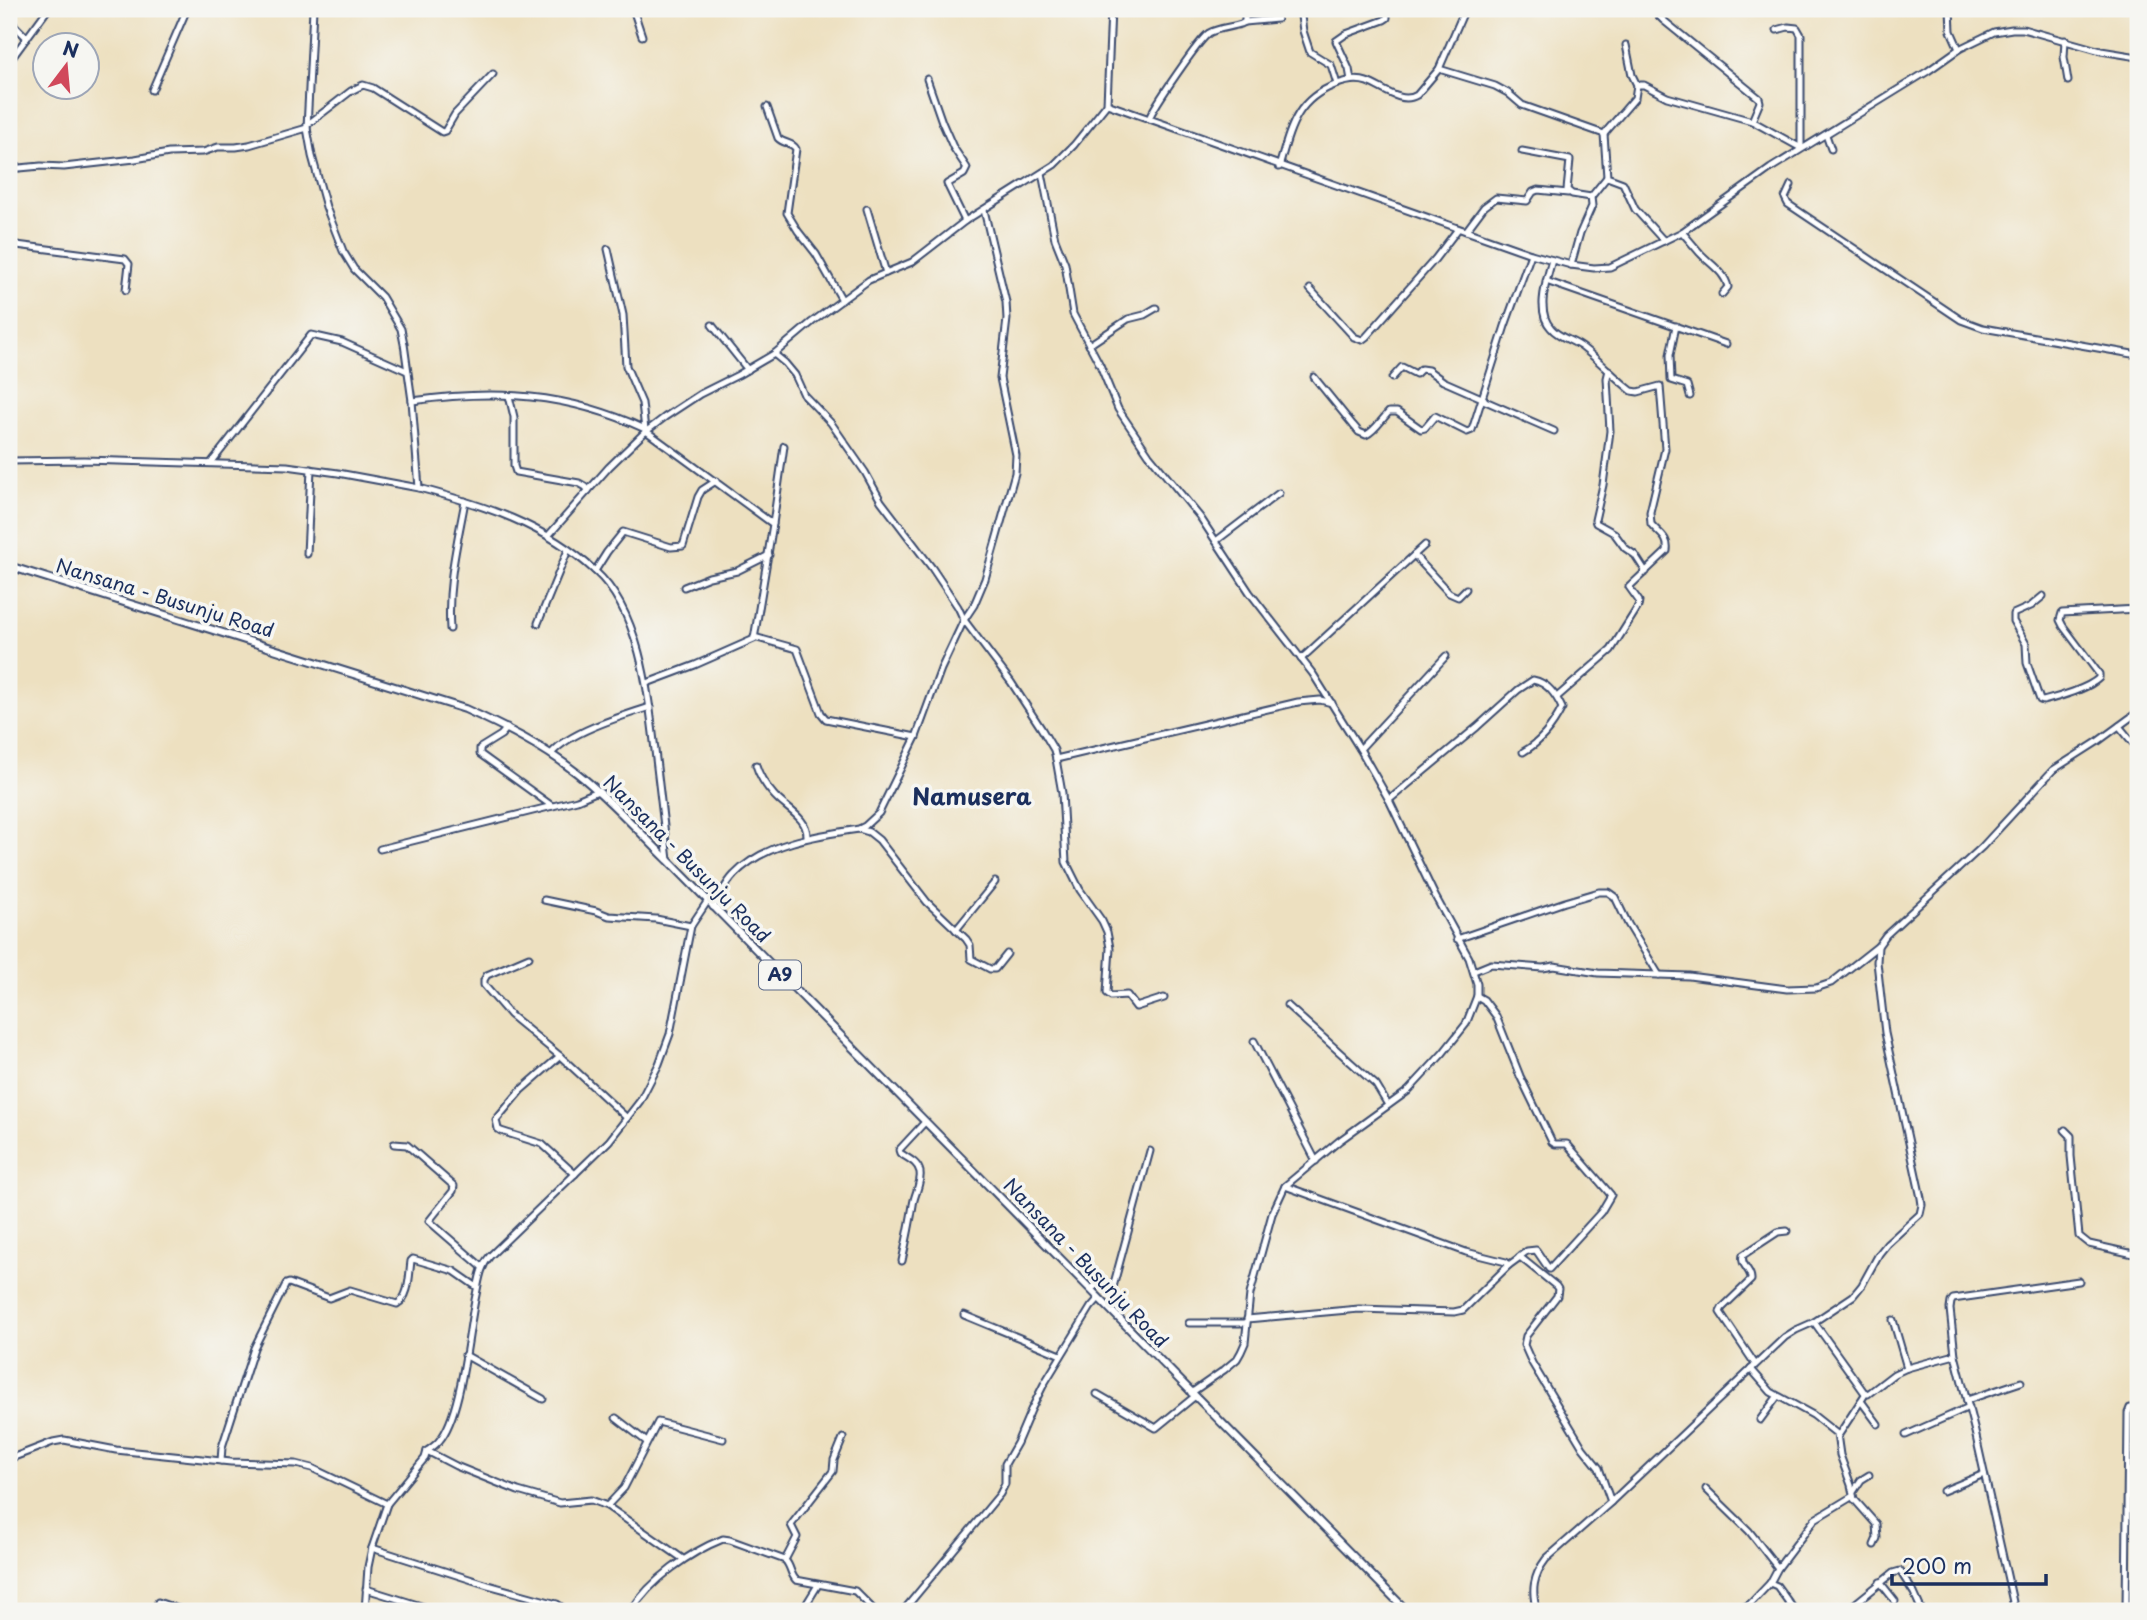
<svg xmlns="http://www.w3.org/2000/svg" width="2147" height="1620" viewBox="0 0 2147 1620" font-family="'Playpen Sans',sans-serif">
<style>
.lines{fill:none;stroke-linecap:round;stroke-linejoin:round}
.minor-casing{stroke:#3a4a6d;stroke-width:9}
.major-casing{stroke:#3a4a6d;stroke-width:10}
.minor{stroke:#fff;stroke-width:5}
.major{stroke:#fff;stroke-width:6}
.labels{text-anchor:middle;stroke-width:7;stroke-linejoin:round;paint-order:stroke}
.shield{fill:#f6f6f2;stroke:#5d6b8a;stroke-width:2}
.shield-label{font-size:18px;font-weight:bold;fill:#1b2f5e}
.street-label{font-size:19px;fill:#1b2f5e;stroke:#f6f6f2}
.quarter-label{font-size:23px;font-weight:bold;fill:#1b2f5e;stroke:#f6f6f2}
</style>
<rect width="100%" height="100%" fill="#f6f6f2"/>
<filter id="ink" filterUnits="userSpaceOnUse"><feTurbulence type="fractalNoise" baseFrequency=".0143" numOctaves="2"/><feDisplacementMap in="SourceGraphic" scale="14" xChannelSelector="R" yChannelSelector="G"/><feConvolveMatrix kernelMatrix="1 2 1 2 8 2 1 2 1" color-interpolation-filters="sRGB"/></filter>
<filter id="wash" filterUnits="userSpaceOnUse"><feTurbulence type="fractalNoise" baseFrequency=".00686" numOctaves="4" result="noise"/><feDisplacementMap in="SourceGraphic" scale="28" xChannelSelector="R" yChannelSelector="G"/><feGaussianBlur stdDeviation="1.57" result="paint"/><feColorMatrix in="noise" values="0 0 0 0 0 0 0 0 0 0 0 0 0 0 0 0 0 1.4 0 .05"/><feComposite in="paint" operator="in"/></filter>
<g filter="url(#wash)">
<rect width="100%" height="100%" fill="#ede0c0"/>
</g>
<g filter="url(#ink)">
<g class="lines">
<defs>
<g id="minor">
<path d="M313,9L307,128L312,156L326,207L343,251L354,269L382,297L401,329L404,344L412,401L419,488C483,505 545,524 595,571C642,613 649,700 656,759C660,793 664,826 668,860"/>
<path d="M633,9L642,36"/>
<path d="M1300,9L1303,31L1310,52L1331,65L1337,84"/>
<path d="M1658,9V15L1663,20L1759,98L1760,102L1752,121"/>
<path d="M1950,9L1951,31L1959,49"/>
<path d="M9,20L27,38"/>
<path d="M1245,22L1277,19"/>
<path d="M2065,40L2064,57L2068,81"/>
<path d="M9,62L48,9"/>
<path d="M1439,69L1495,86L1508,93L1522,105L1604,134L1607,177L1623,183L1635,209L1664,241"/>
<path d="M927,79L942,122L953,147L967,168L964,174L947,184L965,221"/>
<path d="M1351,80L1349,69L1336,41L1346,34L1384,20L1387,18V12L1383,9"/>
<path d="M1637,85H1644L1667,97L1752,121L1801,148V35L1797,28L1788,27L1777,30"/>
<path d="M152,90L187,9"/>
<path d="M1107,104C1248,154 1389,205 1531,254L1571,265L1594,268L1610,267L1682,232L1771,168L1928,71L1959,49L1994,32L2012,29H2023L2101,51L2138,57"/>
<path d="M767,107L778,138C783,144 793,142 796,149L787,213L798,231L816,254L842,300"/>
<path d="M1149,119C1153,107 1199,40 1209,33C1217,28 1232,27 1241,24L1245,22V9"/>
<path d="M307,125L351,91L363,85L373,88L442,132L445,131L455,114L493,74"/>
<path d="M1604,134L1635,98L1637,85L1632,75L1626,45"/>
<path d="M1826,135L1831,149"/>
<path d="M1522,151L1570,160L1567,190L1572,194L1591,197L1607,177"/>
<path d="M1279,167C1290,130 1295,100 1335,85C1345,81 1356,78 1367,82C1382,87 1401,105 1417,95L1439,69L1465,9"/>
<path d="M9,169L41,166L64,167L135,159L169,153L203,152L218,147H236L249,145L307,128"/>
<path d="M1042,173L1055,239L1065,264L1073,314L1100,365L1118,409L1149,455L1200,517L1250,593L1313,674L1360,749L1389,800L1435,896L1469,958L1477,984V996L1466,1024L1443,1053L1408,1091L1339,1141L1285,1186L1272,1214L1250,1294L1245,1343L1241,1352L1237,1359L1224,1370L1191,1393"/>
<path d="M1791,185L1785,198L1788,204L1961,320L1983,328L2138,355"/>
<path d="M867,209L886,273"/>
<path d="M1466,231L1484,207L1496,198L1527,201L1533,192L1538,190L1568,193"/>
<path d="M1682,232C1688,239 1694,246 1700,253C1710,264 1725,272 1728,287L1722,294"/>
<path d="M9,244L125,259L129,264L126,290"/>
<path d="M608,249L623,315L626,366L642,403L645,430"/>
<path d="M1552,260C1547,279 1535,311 1551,328C1559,338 1573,340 1583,348C1600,361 1615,378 1632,391L1638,392L1660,386L1665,449L1650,512L1651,524C1659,534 1669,537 1667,551L1629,587L1639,601L1638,607L1611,650L1557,697"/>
<path d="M1571,265L1580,233L1592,206L1591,197"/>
<path d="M1546,281L1726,344"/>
<path d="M1310,289L1354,337L1362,340L1366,337L1435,259L1458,229"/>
<path d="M712,325L748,370"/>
<path d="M1676,326L1670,355L1671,380L1687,385L1690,396"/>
<path d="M1089,345L1128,319L1144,315L1156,308"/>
<path d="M774,354L785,363L795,375L804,395L831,423L865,472L881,501L932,568L958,607L964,620L1011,682L1041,728L1054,750L1056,759L1298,702L1320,700L1332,703"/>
<path d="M1609,370L1607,378L1610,431L1603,485L1595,520L1596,523L1614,533L1625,548L1635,555L1646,572"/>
<path d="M1314,377L1353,425L1359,432L1366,435C1375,431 1382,419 1389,412H1397L1421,429L1425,428L1435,416L1467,432L1472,430L1505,326L1531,254"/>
<path d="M1392,378L1402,367L1416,374L1421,369L1428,370L1443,381L1484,399"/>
<path d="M509,396L514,417V466L516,472L579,483L586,487L588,491"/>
<path d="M1483,400L1554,431"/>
<path d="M412,401C495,389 568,393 645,429"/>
<path d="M646,431L773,524L754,639L695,665L647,683"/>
<path d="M9,461L84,460L287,466L338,473L419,488"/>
<path d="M211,463L311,335L342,342L407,371"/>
<path d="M773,524L784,446"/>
<path d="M548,536L609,467L644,433L665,417L700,394L738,375L774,354L812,322L869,280L912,262L965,221L1054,165L1074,145L1107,104L1111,9"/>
<path d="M1216,541L1279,493"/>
<path d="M307,554L311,469"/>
<path d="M1414,555L1449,593L1458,597L1466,589"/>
<path d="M595,571L607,552L623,532L671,547L683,546L698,497L702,490L716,481"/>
<path d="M684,587L709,577L737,571L769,555"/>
<path d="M2043,596L2031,606L2013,614V621L2026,644L2027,663L2040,700L2043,701C2059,697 2089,688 2099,678V674L2063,626L2060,620L2062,613L2138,609"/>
<path d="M2136,609L2138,589"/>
<path d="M538,623L568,550"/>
<path d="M450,629C447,583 457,545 465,501"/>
<path d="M754,637L797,649L821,713L826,719L916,737"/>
<path d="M1301,659L1425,545"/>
<path d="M2119,726L2138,749"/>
<path d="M507,728L501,735L480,748V754L552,806"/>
<path d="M1360,749L1446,656"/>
<path d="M551,754C569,732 622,716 650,707"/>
<path d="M1056,759L1062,793L1066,862L1080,890L1102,921L1107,932L1110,948L1107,993L1111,996L1127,995L1136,1007L1164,998"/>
<path d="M756,765C759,775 766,786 773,794C784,808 808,817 807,837"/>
<path d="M1389,800L1477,727L1518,690L1533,680C1548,683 1556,695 1562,708C1553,726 1541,742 1523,752"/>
<path d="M859,829L869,832L879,840L927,902L966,939L970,945L971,959L990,969H995L1007,954"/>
<path d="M380,849L577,800L598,791"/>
<path d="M544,900L596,911L609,916L656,919L691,926"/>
<path d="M713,907C720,897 725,884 734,875C764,843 818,835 859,829L865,826L879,813L916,737L941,669L964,620L974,605L985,579L1015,473L1016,455L1000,378L1007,319L1006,302L984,210"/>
<path d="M956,930L995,882"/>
<path d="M1457,939L1565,902L1599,892H1608L1615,897L1628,924L1659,975"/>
<path d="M529,957L487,975L484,980V985L510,1015L560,1056L627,1118"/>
<path d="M1474,971L1491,964L1543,968L1554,966L1598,973L1689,976L1787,989L1816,988L1831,983L1878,946"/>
<path d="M1477,996L1484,1000L1496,1016L1520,1076L1552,1142L1555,1144H1567L1611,1195L1601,1212L1549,1269L1536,1250L1527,1251L1519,1257"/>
<path d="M1287,1005L1376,1085L1388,1105"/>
<path d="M1254,1041L1316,1161"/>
<path d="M560,1056L521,1090L496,1120L498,1129L501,1131L542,1144L575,1174"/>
<path d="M2065,1130L2071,1136V1156L2079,1236L2089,1244L2138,1255"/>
<path d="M394,1144L407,1145L454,1186L453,1191L429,1221L482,1267"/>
<path d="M1285,1186L1466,1252L1506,1262L1509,1265L1520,1257L1556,1286L1558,1289L1557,1296L1526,1336L1524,1345L1532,1363L1583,1448L1599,1468L1611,1502"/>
<path d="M902,1261C906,1243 910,1224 913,1205C914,1195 922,1182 920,1172C918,1162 907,1158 900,1153L899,1150L925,1122"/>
<path d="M1090,1289L1097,1285L1113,1287L1150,1151"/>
<path d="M964,1315L1061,1355"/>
<path d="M1247,1319L1359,1309L1454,1312L1463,1310L1509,1265"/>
<path d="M1893,1320L1907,1368"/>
<path d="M1814,1322L1864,1392L1868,1394L1894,1374L1907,1368L1955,1355L1975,1432L2015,1611"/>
<path d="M1189,1323H1246"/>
<path d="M465,1355L543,1399"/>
<path d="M1955,1355L1950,1309L1951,1302L1953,1299L2079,1281"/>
<path d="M1755,1364L1720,1312L1722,1308L1751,1280C1752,1270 1740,1266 1743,1255L1778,1232L1787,1231"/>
<path d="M1751,1369L1771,1392L1813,1415L1837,1434L1840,1455L1851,1485L1854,1499L1876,1524L1877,1538L1874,1545"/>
<path d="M1097,1394L1156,1428L1194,1397"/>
<path d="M1967,1400L2021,1382"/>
<path d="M1861,1401L1878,1424"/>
<path d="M616,1418L647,1442"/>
<path d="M1760,1420L1777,1397"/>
<path d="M1906,1435L1969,1407"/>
<path d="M1838,1436L1866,1393"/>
<path d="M427,1451L456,1466L518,1491L560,1503L591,1500L607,1506L683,1559"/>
<path d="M9,1459L53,1442L64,1440L116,1450L231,1462L296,1464L312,1468L387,1504"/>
<path d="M221,1461L222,1447L254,1348L286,1284L289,1283L329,1298L350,1290L397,1304C410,1297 409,1274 411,1261L413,1259L454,1271L477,1287"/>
<path d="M1706,1489L1749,1531L1778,1568"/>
<path d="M1943,1491L1984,1474"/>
<path d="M1853,1492L1861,1480L1869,1475"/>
<path d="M607,1506L624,1488L658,1422L723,1439"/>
<path d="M372,1548L488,1585L557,1604L567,1611"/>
<path d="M785,1560L797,1537L791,1525L833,1471L834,1460L843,1438"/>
<path d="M1880,1582L1895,1601"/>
<path d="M1770,1583L1778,1568L1815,1519L1853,1496"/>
<path d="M366,1589L437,1611"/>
<path d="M157,1611L158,1602L184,1611"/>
<path d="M365,1611L368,1567L372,1548L387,1504L425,1458L427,1451C431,1448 436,1445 439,1441C462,1415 468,1331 476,1295C479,1281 480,1267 490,1256L609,1141L640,1101L659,1064L670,1034L691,926L707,902"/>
<path d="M631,1611C650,1580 690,1552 723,1539L730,1540L785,1560C791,1566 790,1574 796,1580L855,1591L875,1611"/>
<path d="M802,1611L818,1585"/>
<path d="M903,1611L1000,1494L1005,1484V1464L1017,1443L1031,1410L1044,1384L1091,1307L1099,1298"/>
<path d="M1537,1611C1531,1591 1533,1576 1546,1559L1611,1502L1785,1337L1796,1330L1814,1322L1853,1296L1862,1285L1879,1254L1887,1244L1920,1214L1922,1205L1921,1198L1885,1033L1877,962L1878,946L1886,935L1982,847L2053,770L2097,742L2138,712"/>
<path d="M1738,1611L1750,1604L1770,1583L1777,1586L1795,1611"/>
<path d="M1846,1611L1893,1573L1900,1571L1914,1593L1922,1611"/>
<path d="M2126,1611L2128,1413L2130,1408H2138"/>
</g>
<path id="major" d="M9,566L465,709C505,727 543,746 577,773C610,799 638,831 668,860L1407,1611"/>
</defs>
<use href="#minor" class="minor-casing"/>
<use href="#major" class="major-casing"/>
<use href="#minor" class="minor"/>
<use href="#major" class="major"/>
</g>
</g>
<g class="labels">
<rect class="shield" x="759" y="960.5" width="42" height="29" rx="5"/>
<g class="shield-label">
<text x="780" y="981">A9</text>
</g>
<g class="street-label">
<text transform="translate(165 598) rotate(17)" y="7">Nansana - Busunju Road</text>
<text transform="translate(687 859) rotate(45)" y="7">Nansana - Busunju Road</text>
<text transform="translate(1086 1263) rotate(46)" y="7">Nansana - Busunju Road</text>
</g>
<g class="quarter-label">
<text x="972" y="805">Namusera</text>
</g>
</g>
<rect width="2147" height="1620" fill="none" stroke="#f6f6f2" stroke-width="35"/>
<g transform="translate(66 66) rotate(16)"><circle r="33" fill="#f6f6f2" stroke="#9ea6b7" stroke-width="2"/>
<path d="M0-5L12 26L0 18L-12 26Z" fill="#d1495b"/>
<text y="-10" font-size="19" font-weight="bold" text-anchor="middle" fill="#1b2f5e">N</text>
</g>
<path d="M1892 1574v10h154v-10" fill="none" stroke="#1b2f5e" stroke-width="3.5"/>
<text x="1902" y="1574" font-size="21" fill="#1b2f5e" stroke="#f6f6f2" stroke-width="5" paint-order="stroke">200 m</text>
</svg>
